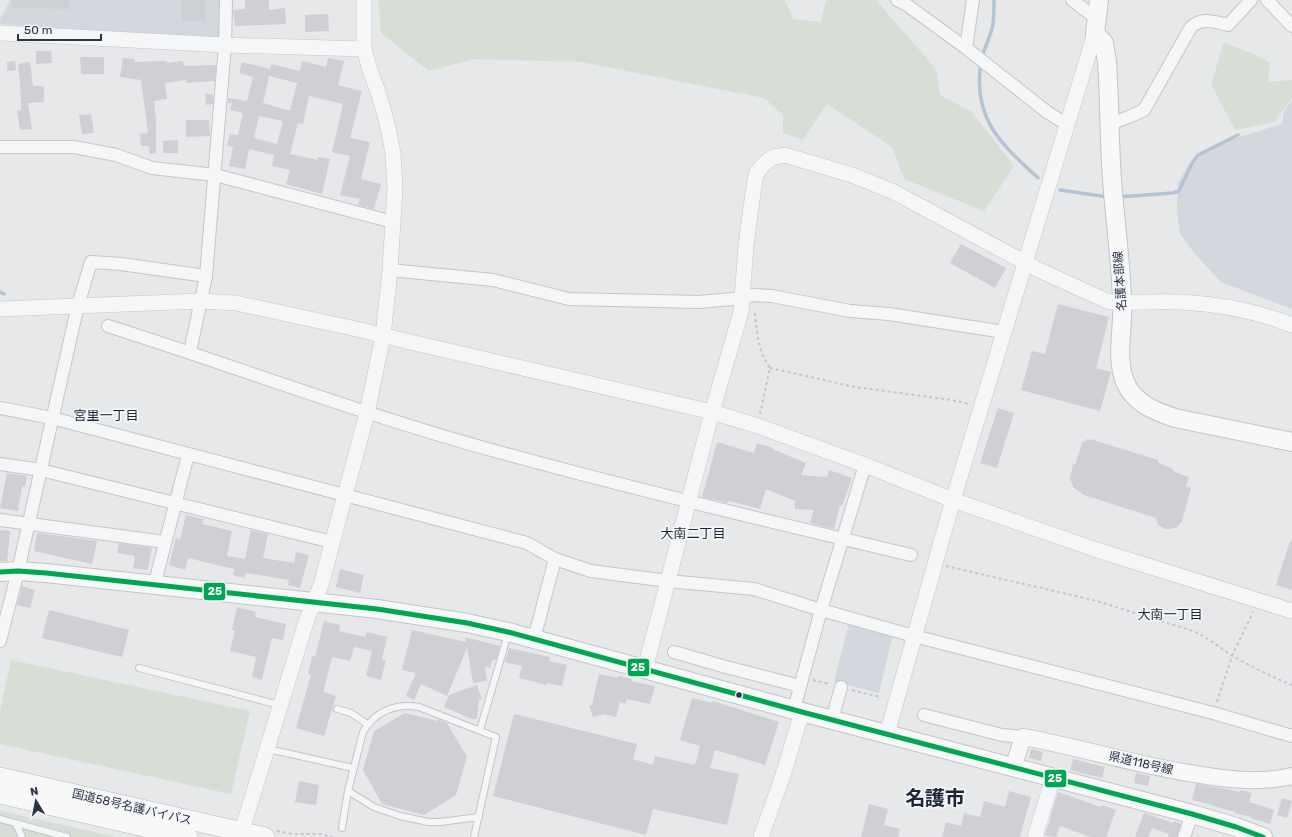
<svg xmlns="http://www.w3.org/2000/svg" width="1292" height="837" viewBox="0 0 1292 837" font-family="Rubik,'Noto Sans JP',sans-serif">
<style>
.built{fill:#d4d7dd}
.green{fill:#d6ded6}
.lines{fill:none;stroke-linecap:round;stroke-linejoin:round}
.stream{stroke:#b4c4d5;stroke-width:3.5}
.building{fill:#ced0d3;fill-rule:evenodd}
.service-casing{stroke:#c4c6c8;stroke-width:8}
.minor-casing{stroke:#c4c6c8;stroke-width:14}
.tertiary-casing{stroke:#c4c6c8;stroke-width:16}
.secondary-casing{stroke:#c4c6c8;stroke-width:18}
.primary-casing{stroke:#c2c5c8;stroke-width:20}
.trunk-casing{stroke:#b8bbbf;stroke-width:20}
.path{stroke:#c5c6ca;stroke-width:2;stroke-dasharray:3 3;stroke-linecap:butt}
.service{stroke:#f5f6f7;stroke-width:6}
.minor{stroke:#f5f6f7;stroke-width:12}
.tertiary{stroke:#f5f6f7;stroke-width:15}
.secondary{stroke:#f8f8f8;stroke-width:16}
.primary{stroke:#f8f8f8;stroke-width:18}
.trunk{stroke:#f8f8f8;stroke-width:19}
.bus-1-casing{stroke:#f4f6f9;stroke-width:8}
.bus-1{stroke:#00a651;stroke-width:5}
.bus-dot{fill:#2b3445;stroke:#f4f6f9;stroke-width:1.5}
.labels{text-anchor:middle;stroke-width:3.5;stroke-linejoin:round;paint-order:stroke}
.street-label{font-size:12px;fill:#2b3445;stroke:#f4f6f9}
.neighbourhood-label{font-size:13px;fill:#1d2536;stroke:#f4f6f9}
.town-label{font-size:20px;font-weight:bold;fill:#1d2536;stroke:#f4f6f9}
.line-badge{stroke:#f4f6f9;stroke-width:1.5}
.badge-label{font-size:11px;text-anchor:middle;font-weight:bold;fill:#fff}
</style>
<rect width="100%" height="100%" fill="#e6e8ea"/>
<g class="built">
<path d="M10,0H226L225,45L0,24V19Z"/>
<path d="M1292,101V309L1221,282L1194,253L1180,234L1177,210L1178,183L1192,160L1213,148L1233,139L1282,124L1284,111Z"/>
<path d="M849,623L893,634L879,693L834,682Z"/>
</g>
<g class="green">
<path d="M378,0H785L793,19L821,22L826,0H876L936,69L940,95L972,112L1014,166L984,211L904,179L892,147L827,104L803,140L783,133V115L764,98L582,62L475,59L429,71L381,33Z"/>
<path d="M1224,43L1254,54L1270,63L1268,82L1292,80V98L1274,122L1235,130L1211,84Z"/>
<path d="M11,660L250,711L231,794L0,744V711Z"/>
<path d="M0,811L10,813L116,837H0Z"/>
</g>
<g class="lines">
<g class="stream">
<path d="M994,0C994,8 994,16 993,24C991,37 983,49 981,62C972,118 1000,143 1038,178"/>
<path d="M1060,190L1108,197"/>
<path d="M1118,197L1173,193L1179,191L1192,163L1198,155L1238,135"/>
<path d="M0,292L4,294"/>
</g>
</g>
<g class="building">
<path d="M12,0H70V9L12,8Z"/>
<rect x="182" y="0" width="24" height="21"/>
<path d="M245,0H269V10L285,8L286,24L235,26L233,10L245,9Z"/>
<path d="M328,14L329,31L305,32V15Z"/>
<path d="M36,51H51L52,63L36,64Z"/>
<path d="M80,57H104V74H81Z"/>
<path d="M123,58L135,59L134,62L167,61V63L183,61L184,66L216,65L215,81L186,83V80L165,83L167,99L154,101L156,119V153L150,154L149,146H141L140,134L148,133L141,80L120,77Z"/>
<path d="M328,58L344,61L338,85L362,91L350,138L370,142L361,179L381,184L374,209L358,205L360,199L340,195L350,156L332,152L343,104L309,96L303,124L298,123L290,154L318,160V157L330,159L322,194L286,184L290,170L272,166L274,155L249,149L245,169L229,166L233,147L227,146L230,134L238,135L243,113L230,110L232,103H228V98L247,101L253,77L239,73L242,62L270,69L271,64L300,71L302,61L326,67ZM269,76L297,83L290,111L263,103ZM259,116L283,121L277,144L254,138Z"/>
<path d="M15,61L16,70L7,71V62Z"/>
<path d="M30,62L33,86H44V102L28,103L32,129L20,130L17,111L21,110L20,83L18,64Z"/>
<path d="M205,93L213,95V104L206,105Z"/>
<path d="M91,114L94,133L82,134L79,115Z"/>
<path d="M186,120H209L210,136L186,137Z"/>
<path d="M178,140V153H163V141Z"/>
<path d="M961,244L1006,268L995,288L950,263Z"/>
<path d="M1058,304L1109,317L1096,368L1111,372L1100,411L1021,390L1032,351L1045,354Z"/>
<path d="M998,408L1014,413L997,468L980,463Z"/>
<path d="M1086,439L1090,440V439L1158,460V463L1172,468L1175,472L1189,477L1186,487L1191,488L1182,521L1177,527L1171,529H1165L1158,525L1156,518L1084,495L1074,488L1070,479L1073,464L1075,465L1083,441L1086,442Z"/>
<path d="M717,442L754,453L757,443L773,448L772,449L806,463L801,475L827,477L829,470L852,478L842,506L840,505L834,529L810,523L814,510L795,509V501L766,489L760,509L729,501L728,503L702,497Z"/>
<path d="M7,473L27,476L25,487L22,486L18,511L0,508Z"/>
<path d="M186,515L204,519L202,524L232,531L227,556L245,559L251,530L268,534L263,558L294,563L296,552L309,555L300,588L288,585L289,580L246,573L244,578L233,575L234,569L188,558L185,570L169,565L176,538L180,539Z"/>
<path d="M0,530L10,531L7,561H0Z"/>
<path d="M37,533L97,541L92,564L34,551Z"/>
<path d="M1290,541L1292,542V590L1276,585Z"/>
<path d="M119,543L152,548L148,570L133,568L135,556L117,553Z"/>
<path d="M340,569L364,575L360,593L336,587Z"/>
<path d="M22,586L35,590L30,608L17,605Z"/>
<path d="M237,607L256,612L255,617L286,624L283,640L272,638L262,680L252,677L256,657L230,651L235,631L232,630Z"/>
<path d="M49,610L129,630L122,657L42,638Z"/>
<path d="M324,621L340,625L339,631L365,637L367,632L387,637L382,659L386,660L381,680L366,676L372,651L354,647L350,661L332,657L323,692L336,696L324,736L296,728L311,675L308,674L312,656L315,657Z"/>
<path d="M412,630L466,642L465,637L500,646L496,660L493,659L490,668L485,667L487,681L473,683L467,648L447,696L421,684L414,700L406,696L416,673L402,670Z"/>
<path d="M509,648L550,657L549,661L567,665L562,686L547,683L546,685L519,678L522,666L505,662Z"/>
<path d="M599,674L618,678V676L632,679L631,681L655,686L650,704L627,699L625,704L620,702L616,717L603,714L593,717L589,705H592Z"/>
<path d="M477,685L482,699L479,700L477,719H472L444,707L449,695Z"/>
<path d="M692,698L712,703L713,701L779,722L765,765L715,750L710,768L739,774L727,825L653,809L646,835L493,796L514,714L637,744L633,759L653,765L655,756L695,765L700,746L680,740Z"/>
<path d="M405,713L438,721V719L447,723L467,757L456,795L424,815L382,804L363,770L374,731Z"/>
<path d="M1031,749L1043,752L1041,761L1029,758Z"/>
<path d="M1073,759L1105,767L1102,778L1070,770Z"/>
<path d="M1136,773L1150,776L1148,786L1134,783Z"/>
<path d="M299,781L319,785L316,805L295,802Z"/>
<path d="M1196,784L1222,788L1240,792L1241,790L1252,793L1249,802L1274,810L1270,824L1251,818V817L1235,813V812L1213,806V805L1192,800Z"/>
<path d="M1009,791L1031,797L1020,837H942L946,822L961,826L964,813L980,817L984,801L1005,807Z"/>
<path d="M1058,792L1101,807L1102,805L1116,810L1106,837H1091L1060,826L1056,837L1045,836Z"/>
<path d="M1282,798L1292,801L1287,818L1277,815Z"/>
<path d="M869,804L888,809L884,825L900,829L898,837H861Z"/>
<path d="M1144,813L1173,823V821L1181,824L1177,837H1168L1169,834L1152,828L1148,837H1135Z"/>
</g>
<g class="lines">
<defs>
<g id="service">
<path d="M139,668L279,705"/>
<path d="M337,709L351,713L367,724"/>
<path d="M480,730L508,634"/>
<path d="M268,749L353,768"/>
<path d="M348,791L374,807L400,816L428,822H440L479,817"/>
<path d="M0,819L67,837"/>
<path d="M16,824L22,837"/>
<path d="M342,828L348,791L363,732C375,711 396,703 419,707L496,737L474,837"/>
</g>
<g id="minor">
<path d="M897,0L907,5L966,48L1047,112L1066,124"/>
<path d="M1072,0L1097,19"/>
<path d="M1267,0L1292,26"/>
<path d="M966,48L973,0"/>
<path d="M1110,124L1131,116L1144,110L1191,27C1203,17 1214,22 1228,25L1251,0"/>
<path d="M0,147H74L116,155L152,168L215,175L393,222"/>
<path d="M390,270L493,280L569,299L699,302L743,298L753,295L772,296L850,311L889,314L1004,332"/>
<path d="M108,326C237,367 364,415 495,451C633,489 772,522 911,555"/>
<path d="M190,352L206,276L225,45L226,0"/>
<path d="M0,408L52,418L527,543L555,559L591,571L668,581L754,589L821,610L914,636L1213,713L1292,736"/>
<path d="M0,464L41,470L332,542"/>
<path d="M0,520L165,542"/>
<path d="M154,586L188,455"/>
<path d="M534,639L555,559"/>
<path d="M0,641L18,571L78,305L91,262L121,264L206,276"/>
<path d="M674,652L726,667L800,686"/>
<path d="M794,709L821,610L865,465"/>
<path d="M924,715L1002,735L1023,737"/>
<path d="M832,720L841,687"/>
<path d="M1184,837L1192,814"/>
</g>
<g id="tertiary">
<path d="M0,33L225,45L364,49"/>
<path d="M0,309L201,301L236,303L361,330L406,341L712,412L758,426L865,465L953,500L1097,550L1292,611"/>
<path d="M645,669L712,412L741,312L746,246L751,207L756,174L764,164L773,157L785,155L852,175L894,192L1039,270L1107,301L1113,302C1135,303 1158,301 1181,302C1220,304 1256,311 1292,325"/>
<path d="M887,734L953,500L1095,33"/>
<path d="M240,837L307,619L321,585L367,413L383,336L390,270L395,188L393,153L387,123L379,95L370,70L364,49V0"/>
<path d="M761,837L783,775L802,712"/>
<path d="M1035,837L1053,778"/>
</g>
<path id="secondary" d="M1013,768L1023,737C1079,747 1133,764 1189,773C1223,779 1259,784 1292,776"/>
<g id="primary">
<path d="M1099,0L1095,33L1104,43L1107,62C1110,105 1109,149 1113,192C1116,228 1121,264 1122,300C1124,327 1115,356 1125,382C1134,403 1154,411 1175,418L1292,442"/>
<path d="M0,572L18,571L46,573L377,609L467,623L508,632L802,712L1192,814L1236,827L1263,837"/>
</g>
<g id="trunk">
<path d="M0,777L265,837"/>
<path d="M0,794L188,837"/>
</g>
</defs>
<use href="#service" class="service-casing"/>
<use href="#minor" class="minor-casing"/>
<use href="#tertiary" class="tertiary-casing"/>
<use href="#secondary" class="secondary-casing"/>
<use href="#primary" class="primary-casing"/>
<use href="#trunk" class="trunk-casing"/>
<g class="path">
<path d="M755,313C757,334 758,350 770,368L760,414"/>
<path d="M770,368L855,387L952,400L969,404"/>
<path d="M946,566L1093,600L1193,631C1208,637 1219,648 1233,656C1252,667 1272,677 1292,685"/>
<path d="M813,680L830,684"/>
<path d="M852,690L880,697"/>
<path d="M1217,702L1232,656L1253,612"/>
<path d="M277,831L292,834H321L332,837"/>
</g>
<use href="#service" class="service"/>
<use href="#minor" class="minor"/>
<use href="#tertiary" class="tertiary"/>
<use href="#secondary" class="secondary"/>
<use href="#primary" class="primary"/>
<use href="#trunk" class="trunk"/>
<defs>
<path id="bus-1" d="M0,572L18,571L46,573L377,609L467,623L508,632L802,712L1192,814L1236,827L1263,837"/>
</defs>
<use href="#bus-1" class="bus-1-casing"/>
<use href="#bus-1" class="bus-1"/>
</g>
<circle class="bus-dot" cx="739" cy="695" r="3.5"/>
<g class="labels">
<g class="street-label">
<text transform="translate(1120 281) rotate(-94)" y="4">名護本部線</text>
<text transform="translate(1141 763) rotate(13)" y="4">県道118号線</text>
<text transform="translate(132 807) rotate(13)" y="4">国道58号名護バイパス</text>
</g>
<g class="neighbourhood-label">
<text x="106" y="420">宮里一丁目</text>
<text x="693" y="538">大南二丁目</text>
<text x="1170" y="619">大南一丁目</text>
</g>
<g class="town-label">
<text x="935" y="805">名護市</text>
</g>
</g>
<g class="line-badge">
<rect x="203" y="582" width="23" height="19" rx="4" fill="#00a651"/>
<rect x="627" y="658" width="23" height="19" rx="4" fill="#00a651"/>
<rect x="1044" y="769" width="23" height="19" rx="4" fill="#00a651"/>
</g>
<g class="badge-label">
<text x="215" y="595">25</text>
<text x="638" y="671">25</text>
<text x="1055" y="782">25</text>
</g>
<g transform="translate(36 801) rotate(350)" stroke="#f4f6f9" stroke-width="3" paint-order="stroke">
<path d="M0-3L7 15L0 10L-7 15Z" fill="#2b3445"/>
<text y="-6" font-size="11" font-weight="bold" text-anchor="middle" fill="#2b3445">N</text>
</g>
<path d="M18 34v6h83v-6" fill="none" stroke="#2b3445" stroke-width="2"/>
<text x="24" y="34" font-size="12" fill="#2b3445" stroke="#f4f6f9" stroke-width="3" paint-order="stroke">50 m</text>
</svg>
